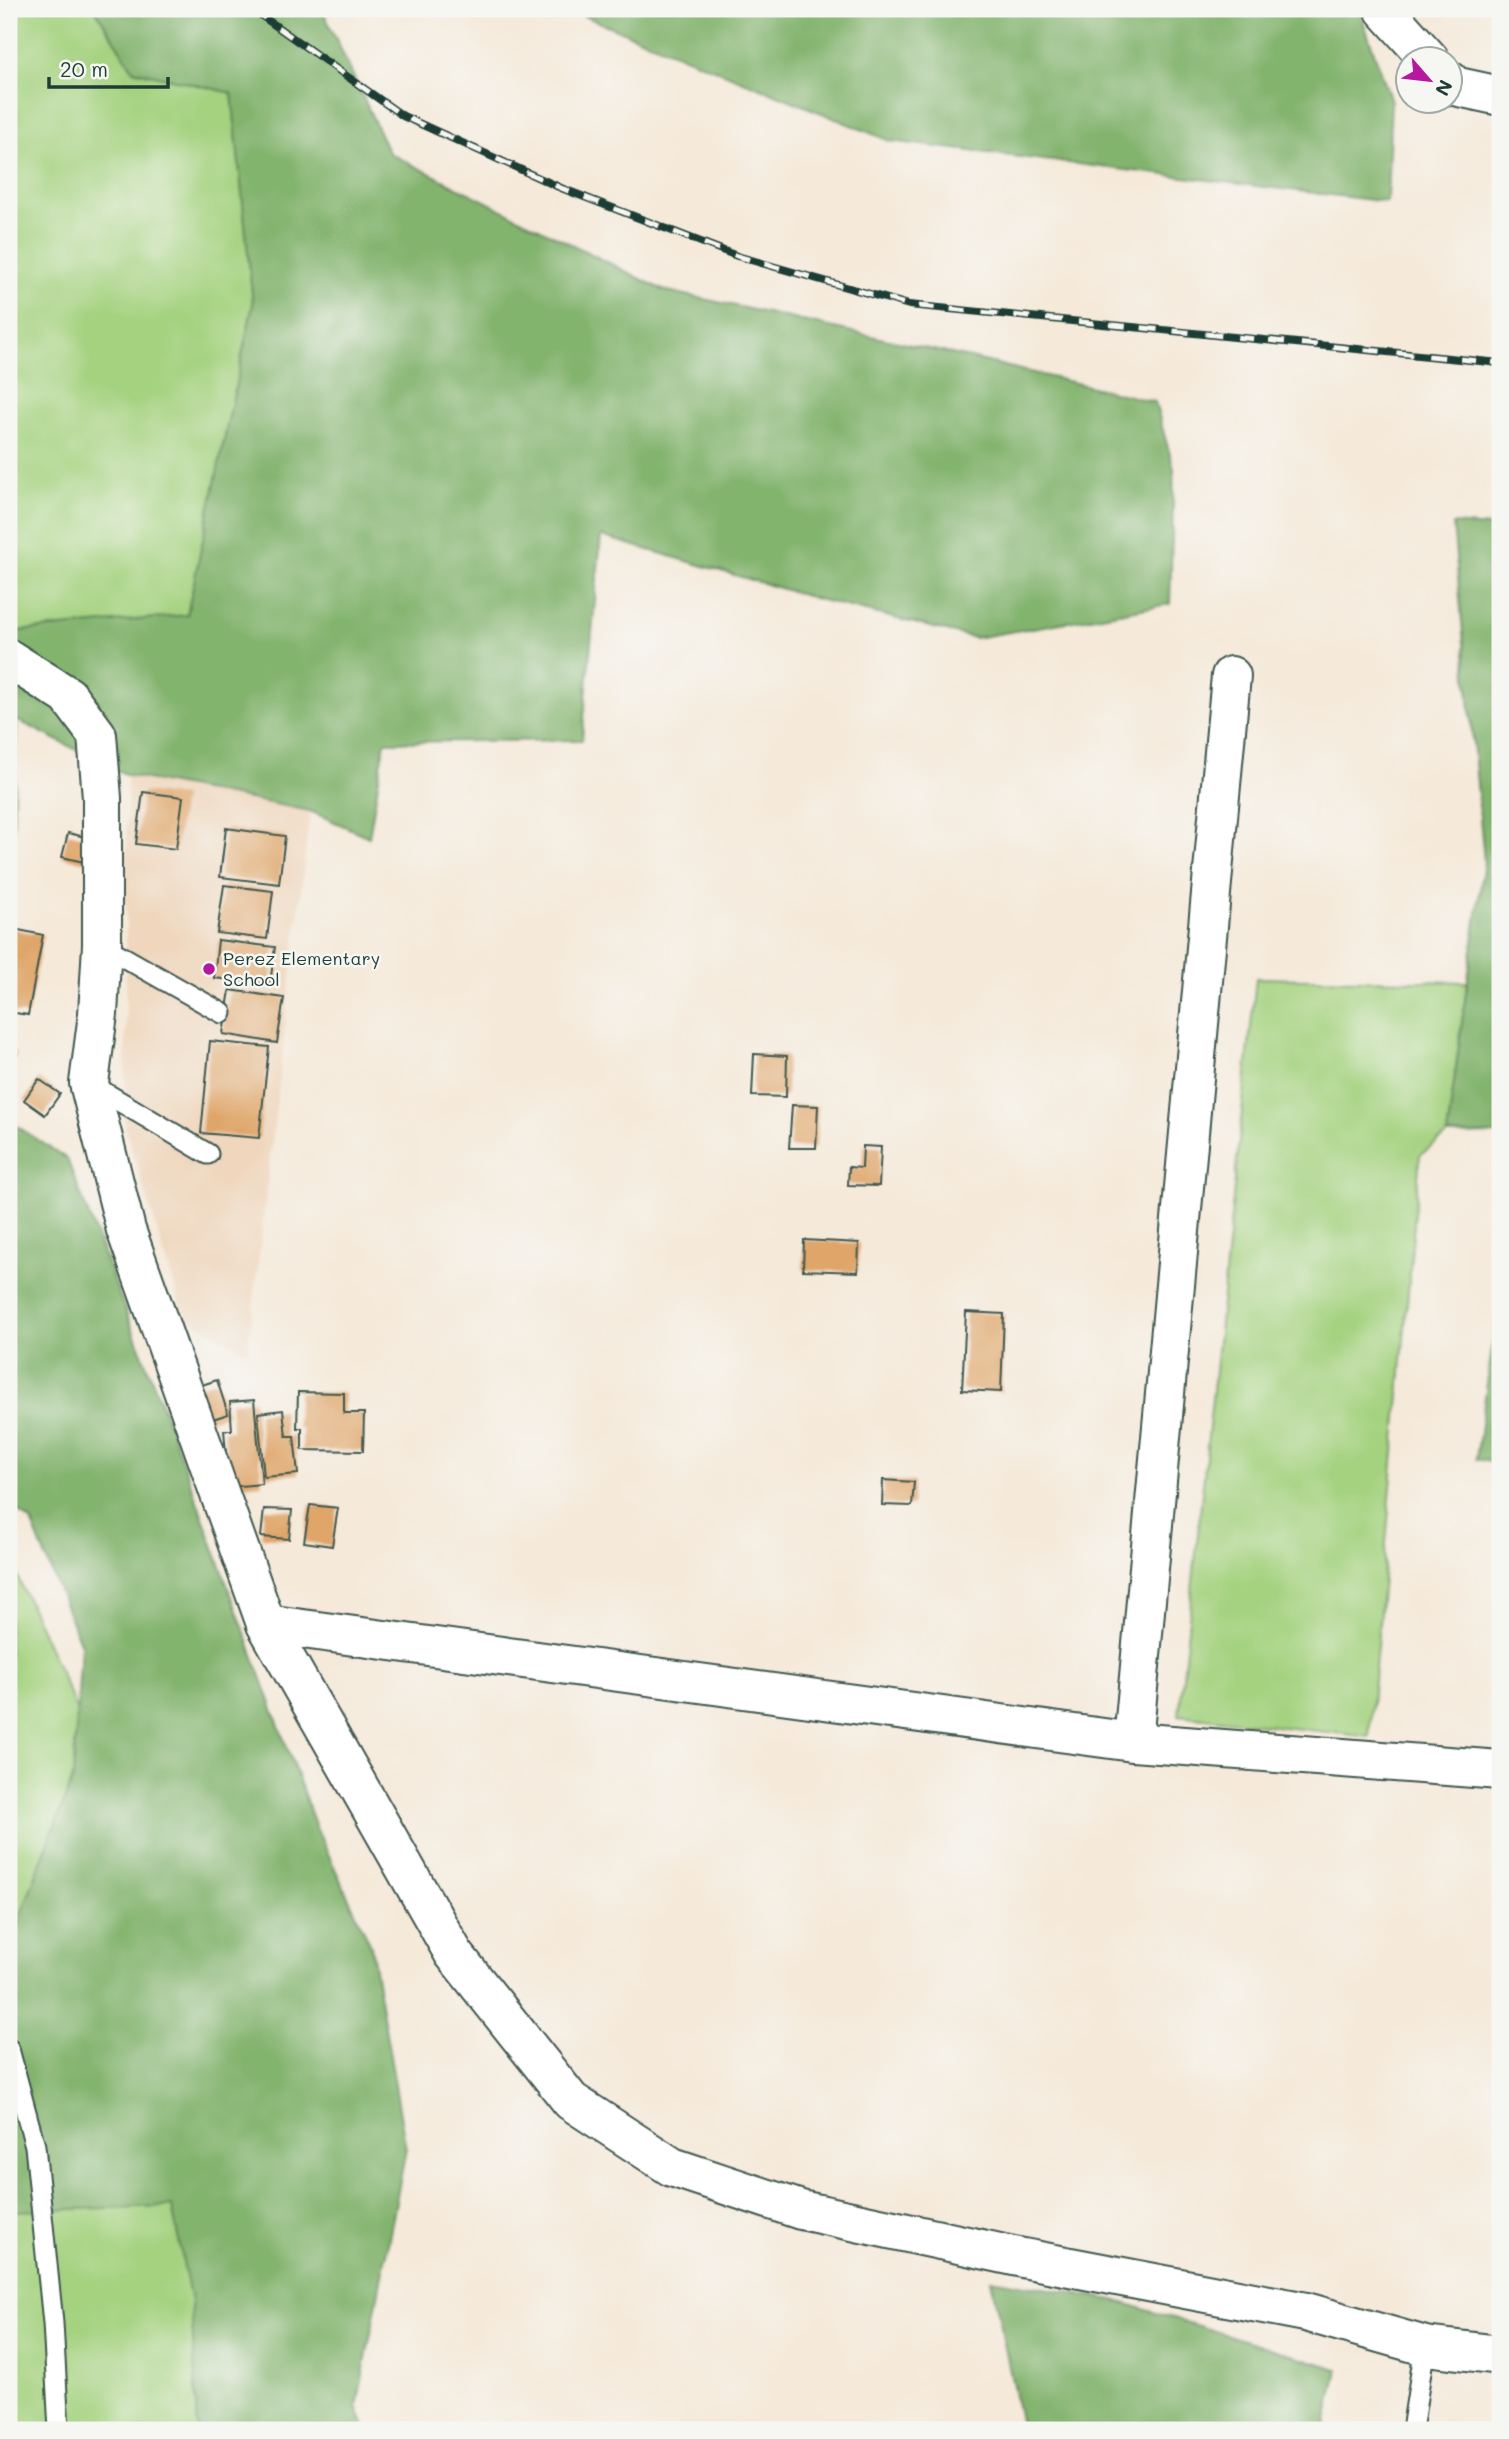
<svg xmlns="http://www.w3.org/2000/svg" width="1509" height="2439" viewBox="0 0 1509 2439" font-family="Mali,sans-serif">
<style>
.built{fill:#efd6bc}
.green{fill:#a4d27f;stroke:#62885a;stroke-width:2}
.forest{fill:#83b46e;stroke:#517851;stroke-width:2}
.building{fill:#dfa569}
.lines{fill:none;stroke-linecap:round;stroke-linejoin:round}
.service-casing{stroke:#3f574d;stroke-width:23}
.minor-casing{stroke:#3f574d;stroke-width:42}
.tertiary-casing{stroke:#3f574d;stroke-width:42}
.service{stroke:#fff;stroke-width:19}
.minor{stroke:#fff;stroke-width:38}
.tertiary{stroke:#fff;stroke-width:38}
.rail-casing{stroke:#1f3d34;stroke-width:8}
.rail{stroke:#f6f6f2;stroke-width:5;stroke-dasharray:16;stroke-linecap:butt}
.poi-dot{fill:#b5179e;stroke:#f6f6f2;stroke-width:2.5}
.labels{text-anchor:middle;stroke-width:5;stroke-linejoin:round;paint-order:stroke}
.poi-label{font-size:18px;fill:#1f3d34;stroke:#f6f6f2;text-anchor:start}
</style>
<rect width="100%" height="100%" fill="#f6f6f2"/>
<filter id="ink" filterUnits="userSpaceOnUse"><feTurbulence type="fractalNoise" baseFrequency=".0143" numOctaves="2"/><feDisplacementMap in="SourceGraphic" scale="14" xChannelSelector="R" yChannelSelector="G"/><feConvolveMatrix kernelMatrix="1 2 1 2 8 2 1 2 1" color-interpolation-filters="sRGB"/></filter>
<filter id="wash" filterUnits="userSpaceOnUse"><feTurbulence type="fractalNoise" baseFrequency=".00686" numOctaves="4" result="noise"/><feDisplacementMap in="SourceGraphic" scale="28" xChannelSelector="R" yChannelSelector="G"/><feGaussianBlur stdDeviation="1.57" result="paint"/><feColorMatrix in="noise" values="0 0 0 0 0 0 0 0 0 0 0 0 0 0 0 0 0 1.4 0 .05"/><feComposite in="paint" operator="in"/></filter>
<g filter="url(#wash)">
<rect width="100%" height="100%" fill="#f5e9d9"/>
<path class="built" d="M127,775L310,811L248,1352L184,1317L125,1127Z"/>
<g class="green">
<path d="M9,9H95L133,70L232,93L253,304L187,616L9,632Z"/>
<path d="M1256,978L1467,982L1447,1135L1420,1155L1369,1737L1179,1715Z"/>
<path d="M9,1558L161,1898L246,2430H9Z"/>
</g>
<g class="forest">
<path d="M95,9H322L389,153L663,290L988,362L1155,402L1174,469L1170,604L975,638L817,599L601,536L582,740L385,742L369,837L310,811L127,775L17,720L13,832L9,830V632L187,615L253,304L232,93L133,70Z"/>
<path d="M567,9H1359L1391,101L1387,202L890,141Z"/>
<path d="M1453,524L1500,528V1134L1447,1135L1484,861Z"/>
<path d="M9,1121L67,1159L163,1408L317,1830L371,1946L406,2149L357,2406L366,2430H198L191,2302L172,2206L9,2211V1942L12,1938L73,1778L81,1645L31,1521L9,1505Z"/>
<path d="M1500,1294V1464L1476,1459Z"/>
<path d="M991,2279L1114,2300L1338,2369L1325,2430H1022Z"/>
</g>
<g id="blocks">
<g class="building">
<path d="M143,792L183,797L176,849L136,844Z"/>
<path d="M226,828L285,836L279,884L220,877Z"/>
<path d="M68,833L94,839L88,863L62,857Z"/>
<path d="M224,885L273,891L267,939L217,933Z"/>
<path d="M9,928L43,935L28,1015L9,1012Z"/>
<path d="M218,940L275,947L270,984L214,978Z"/>
<path d="M230,990L284,998L277,1043L223,1034Z"/>
<path d="M210,1041L269,1047L259,1138L201,1133Z"/>
<path d="M9,1049L17,1054L9,1068Z"/>
<path d="M754,1054L787,1056L786,1097L752,1096Z"/>
<path d="M39,1079L60,1094L45,1115L24,1100Z"/>
<path d="M792,1105L818,1106L816,1148H789Z"/>
<path d="M863,1146L881,1147L879,1186L848,1185L849,1167L862,1168Z"/>
<path d="M804,1240L859,1243L858,1272L803,1270Z"/>
<path d="M966,1312L1004,1314L1001,1392L962,1390Z"/>
<path d="M217,1380L228,1414L201,1423L190,1389Z"/>
<path d="M298,1392L344,1393V1413H364L363,1451L302,1450V1428H297Z"/>
<path d="M254,1400L262,1484L229,1487L224,1430H232L230,1402Z"/>
<path d="M283,1410L286,1436H294L298,1474L264,1477L258,1413Z"/>
<path d="M883,1480L914,1482L912,1506L882,1505Z"/>
<path d="M310,1505L338,1508L332,1546L304,1542Z"/>
<path d="M264,1509L292,1510L289,1539L261,1537Z"/>
<path d="M9,2397H17L18,2430H9Z"/>
</g>
</g>
</g>
<g filter="url(#ink)">
<use href="#blocks" fill-opacity="0" stroke="#3f574d" stroke-width="2"/>
<g class="lines">
<defs>
<g id="service">
<path d="M102,945L222,1013"/>
<path d="M92,1085L208,1154"/>
<path d="M9,2049L35,2146L53,2323L59,2430"/>
<path d="M1412,2430L1425,2346"/>
</g>
<g id="minor">
<path d="M9,659L68,696L97,735L102,798V945L98,1014L89,1083L126,1230L266,1624L454,1954L571,2101L672,2167L801,2210L1023,2258L1306,2312L1425,2346L1500,2355"/>
<path d="M266,1624L1133,1742L1500,1770"/>
<path d="M1133,1742L1231,676"/>
</g>
<g id="tertiary">
<path d="M1384,9L1430,60"/>
<path d="M1450,81L1454,86L1500,96"/>
</g>
</defs>
<use href="#service" class="service-casing"/>
<use href="#minor" class="minor-casing"/>
<use href="#tertiary" class="tertiary-casing"/>
<use href="#service" class="service"/>
<use href="#minor" class="minor"/>
<use href="#tertiary" class="tertiary"/>
<defs>
<path id="rail" d="M252,9L403,116L561,188L737,256L909,305L1500,363"/>
</defs>
<use href="#rail" class="rail-casing"/>
<use href="#rail" class="rail"/>
</g>
</g>
<circle class="poi-dot" cx="209" cy="969" r="7"/>
<g class="labels">
<g class="poi-label">
<text x="223" y="965">Perez Elementary<tspan x="223" dy="21">School</tspan></text>
</g>
</g>
<rect width="1509" height="2439" fill="none" stroke="#f6f6f2" stroke-width="35"/>
<g transform="translate(1429 80) rotate(118)"><circle r="33" fill="#f6f6f2" stroke="#a0aca6" stroke-width="2"/>
<path d="M0-5L12 26L0 18L-12 26Z" fill="#b5179e"/>
<text y="-10" font-size="19" font-weight="bold" text-anchor="middle" fill="#1f3d34">N</text>
</g>
<path d="M49 77v10h119v-10" fill="none" stroke="#1f3d34" stroke-width="3.5"/>
<text x="60" y="77" font-size="21" fill="#1f3d34" stroke="#f6f6f2" stroke-width="5" paint-order="stroke">20 m</text>
</svg>
